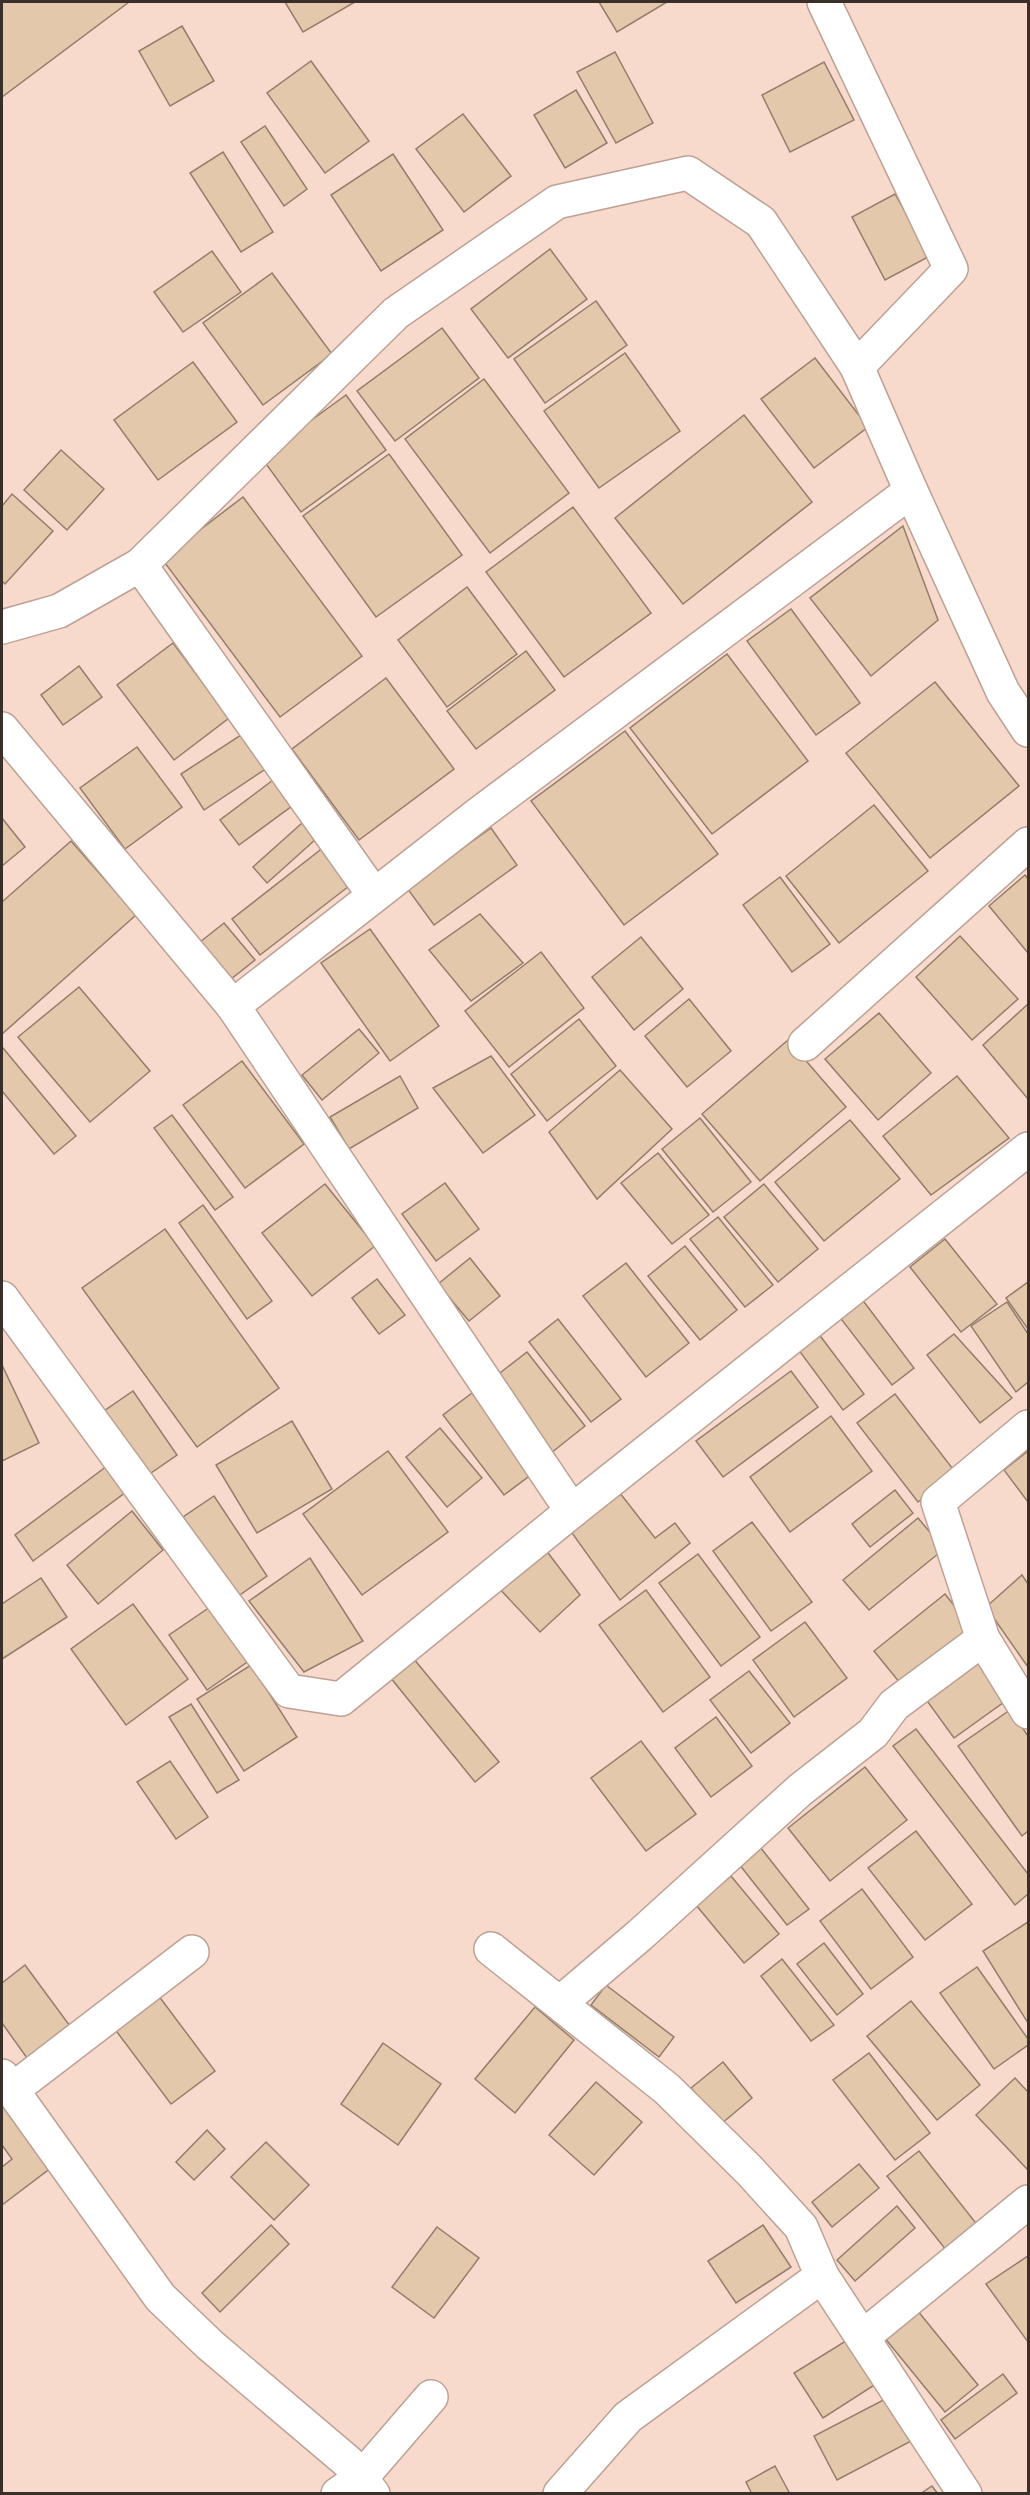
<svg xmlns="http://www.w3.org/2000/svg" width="1030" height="2495" viewBox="0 0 1030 2495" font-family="Raleway,sans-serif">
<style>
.building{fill:#e4c8ac;stroke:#927e6b;stroke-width:1.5}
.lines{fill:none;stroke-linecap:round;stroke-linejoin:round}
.street-casing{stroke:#bca194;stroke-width:36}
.secondary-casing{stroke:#bca194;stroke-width:36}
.street{stroke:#fff;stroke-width:33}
.secondary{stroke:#fff;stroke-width:33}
</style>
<rect width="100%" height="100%" fill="#f8dacd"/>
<g class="building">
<path d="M2,2H129L2,97Z"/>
<path d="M285,2H355L303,32Z"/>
<path d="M599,2H667L617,32Z"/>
<path d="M182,26L214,81L170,106L139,51Z"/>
<path d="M615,52L653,123L616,143L577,72Z"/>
<path d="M311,61L369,141L325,173L267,93Z"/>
<path d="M824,62L854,120L790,152L762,95Z"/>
<path d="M576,90L607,143L565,168L534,115Z"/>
<path d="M463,114L511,176L464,212L416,149Z"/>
<path d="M265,126L307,189L284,206L241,142Z"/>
<path d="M223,152L273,232L241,252L190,173Z"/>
<path d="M393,154L443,230L381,271L331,195Z"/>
<path d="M895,194L930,256L885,280L852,217Z"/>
<path d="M550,249L587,299L508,358L471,309Z"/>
<path d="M212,251L241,292L183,332L154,292Z"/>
<path d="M272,273L332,354L263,405L203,323Z"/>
<path d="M596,301L627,345L545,403L514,359Z"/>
<path d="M442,328L479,378L395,441L357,391Z"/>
<path d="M625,353L680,431L599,488L544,411Z"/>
<path d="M815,358L868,427L814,468L761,399Z"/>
<path d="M193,362L237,422L158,480L114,420Z"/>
<path d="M484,379L569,493L490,553L405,439Z"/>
<path d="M346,395L386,450L301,512L261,457Z"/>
<path d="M744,415L812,502L683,604L615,518Z"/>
<path d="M61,450L104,489L67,530L24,490Z"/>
<path d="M389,454L462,555L376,617L303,516Z"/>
<path d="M12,494L53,531L5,584L2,581V506Z"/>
<path d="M243,497L362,656L280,717L162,559Z"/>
<path d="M573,507L651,613L564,677L486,572Z"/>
<path d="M903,526L938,620L871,676L810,598Z"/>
<path d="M467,587L517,654L447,707L398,640Z"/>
<path d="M791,609L860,703L816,735L747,641Z"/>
<path d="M173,643L229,718L174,760L117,685Z"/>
<path d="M526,651L555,690L476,749L447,711Z"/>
<path d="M727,654L808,761L712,834L630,728Z"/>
<path d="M79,666L102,697L63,725L41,695Z"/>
<path d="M386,678L454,769L359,840L292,749Z"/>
<path d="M935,682L1019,786L930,858L846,753Z"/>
<path d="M625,731L718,854L624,925L531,801Z"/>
<path d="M244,733L267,768L204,810L181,774Z"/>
<path d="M137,747L182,807L125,849L80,788Z"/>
<path d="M277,777L296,803L239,845L220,820Z"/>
<path d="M874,805L928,871L839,943L786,876Z"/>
<path d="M2,818L25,847L2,866Z"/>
<path d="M302,823L316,839L267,883L253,867Z"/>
<path d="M491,828L517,865L434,925L407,888Z"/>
<path d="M71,841L136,915L2,1034V902Z"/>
<path d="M324,847L353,883L260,955L232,919Z"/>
<path d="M1025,875L1028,879V953L989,906Z"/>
<path d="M780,877L830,944L792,972L743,905Z"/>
<path d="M480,914L523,963L471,1001L429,950Z"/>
<path d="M224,923L255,960L226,983L195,946Z"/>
<path d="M370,929L439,1026L390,1061L321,963Z"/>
<path d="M960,936L1018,999L972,1040L916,977Z"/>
<path d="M641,937L683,989L634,1030L592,977Z"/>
<path d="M541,952L584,1008L509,1067L465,1011Z"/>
<path d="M79,987L150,1071L90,1122L18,1037Z"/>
<path d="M689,999L731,1051L687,1087L645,1036Z"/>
<path d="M1028,1004V1099L983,1045Z"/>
<path d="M879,1013L931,1073L878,1120L825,1059Z"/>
<path d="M579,1019L616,1066L547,1121L511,1074Z"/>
<path d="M359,1029L379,1053L322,1100L302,1075Z"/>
<path d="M788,1040L846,1107L760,1181L702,1114Z"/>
<path d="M3,1048L76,1136L54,1154L2,1091V1050Z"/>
<path d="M491,1056L535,1115L483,1153L433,1088Z"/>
<path d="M242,1061L304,1144L245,1188L183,1105Z"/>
<path d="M620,1070L672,1129L597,1199L549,1132Z"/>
<path d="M400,1076L418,1108L349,1149L330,1117Z"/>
<path d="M957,1076L1009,1138L931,1195L883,1136Z"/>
<path d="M172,1115L233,1197L215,1210L154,1128Z"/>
<path d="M700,1118L751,1182L713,1212L662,1149Z"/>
<path d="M850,1120L900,1179L824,1241L775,1182Z"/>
<path d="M658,1153L709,1215L672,1244L621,1183Z"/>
<path d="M445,1183L479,1229L436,1261L402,1214Z"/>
<path d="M325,1184L375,1246L312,1296L262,1233Z"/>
<path d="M764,1184L818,1249L778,1282L724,1217Z"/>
<path d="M203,1205L272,1301L247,1319L179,1223Z"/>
<path d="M718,1217L773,1285L745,1307L690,1239Z"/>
<path d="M165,1229L279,1388L197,1447L82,1288Z"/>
<path d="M945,1239L997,1304L961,1332L910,1267Z"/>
<path d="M685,1246L737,1310L700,1340L648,1276Z"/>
<path d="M470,1258L500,1296L469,1321L438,1284Z"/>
<path d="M626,1263L689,1343L646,1377L583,1296Z"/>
<path d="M377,1279L405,1315L379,1334L352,1298Z"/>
<path d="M1028,1282V1329L1006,1298Z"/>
<path d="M858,1294L914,1368L892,1385L835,1311Z"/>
<path d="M1007,1302L1028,1334V1382L1016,1392L971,1326Z"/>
<path d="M558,1319L621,1399L591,1422L529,1342Z"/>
<path d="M815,1329L864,1394L843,1410L795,1345Z"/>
<path d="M954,1334L1012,1398L980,1423L927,1355Z"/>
<path d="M527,1352L585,1426L546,1457L487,1383Z"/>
<path d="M2,1365L39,1443L2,1461Z"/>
<path d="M791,1371L818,1407L723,1477L696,1441Z"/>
<path d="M133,1391L177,1455L148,1475L104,1411Z"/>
<path d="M472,1393L532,1474L504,1495L443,1415Z"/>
<path d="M895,1394L956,1473L918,1502L857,1423Z"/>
<path d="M831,1416L872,1471L790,1532L750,1477Z"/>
<path d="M292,1421L332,1489L257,1533L216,1465Z"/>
<path d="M440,1428L482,1478L447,1507L406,1457Z"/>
<path d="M388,1451L448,1532L362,1595L303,1514Z"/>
<path d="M1028,1451V1502L1004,1470Z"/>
<path d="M107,1466L126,1492L33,1561L15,1535Z"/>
<path d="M616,1488L655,1538L675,1523L690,1543L620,1600L567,1526Z"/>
<path d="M895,1490L913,1513L870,1547L852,1524Z"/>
<path d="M214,1496L267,1576L237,1597L183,1517Z"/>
<path d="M132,1511L163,1550L98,1604L67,1565Z"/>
<path d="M918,1518L944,1549L869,1610L843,1580Z"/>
<path d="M752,1522L812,1602L771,1631L713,1551Z"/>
<path d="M542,1545L580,1595L540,1632L497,1586Z"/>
<path d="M698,1554L760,1637L721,1666L659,1583Z"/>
<path d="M310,1558L363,1641L304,1672L249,1601Z"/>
<path d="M1022,1575L1028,1584V1667L986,1607Z"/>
<path d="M41,1578L67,1617L2,1659V1604Z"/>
<path d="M646,1590L710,1677L663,1712L599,1625Z"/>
<path d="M945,1594L971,1627L900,1683L874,1651Z"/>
<path d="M216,1603L253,1658L207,1690L169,1635Z"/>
<path d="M133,1604L188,1679L126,1725L71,1649Z"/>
<path d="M805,1622L847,1678L794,1717L753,1660Z"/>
<path d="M982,1657L1011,1697L954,1738L925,1698Z"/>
<path d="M413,1658L499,1762L475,1782L390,1677Z"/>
<path d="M251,1665L297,1737L244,1771L197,1699Z"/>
<path d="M749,1671L790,1723L751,1753L710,1700Z"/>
<path d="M191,1704L239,1780L217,1793L169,1717Z"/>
<path d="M1010,1710L1028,1736V1831L1022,1836L958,1746Z"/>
<path d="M716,1717L752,1766L711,1797L675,1748Z"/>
<path d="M916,1729L1028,1874V1894L1015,1905L893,1746Z"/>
<path d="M641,1741L696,1814L646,1851L591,1778Z"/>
<path d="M170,1761L208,1817L176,1839L137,1782Z"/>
<path d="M865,1767L907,1820L830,1881L788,1828Z"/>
<path d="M916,1831L972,1904L925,1940L868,1868Z"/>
<path d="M760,1847L809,1909L787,1925L739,1864Z"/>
<path d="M731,1876L779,1934L744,1963L696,1905Z"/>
<path d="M862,1889L913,1957L871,1989L820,1921Z"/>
<path d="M1028,1922V2023L983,1951Z"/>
<path d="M824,1943L863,1994L837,2015L797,1964Z"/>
<path d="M782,1959L834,2025L811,2041L761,1976Z"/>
<path d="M25,1965L70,2026L27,2058L2,2023V1983Z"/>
<path d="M977,1967L1028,2039V2045L994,2069L940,1993Z"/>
<path d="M606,1985L674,2037L659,2057L591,2005Z"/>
<path d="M158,1995L215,2071L171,2104L114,2028Z"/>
<path d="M911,2001L980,2085L937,2120L867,2036Z"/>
<path d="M535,2007L574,2040L515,2113L475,2079Z"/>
<path d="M383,2043L441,2084L398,2145L341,2104Z"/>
<path d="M869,2053L930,2133L895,2160L833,2080Z"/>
<path d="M723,2062L752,2098L721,2124L691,2088Z"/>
<path d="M1015,2078L1028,2092V2170L976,2115Z"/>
<path d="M596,2082L642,2122L594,2175L549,2135Z"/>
<path d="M2,2093L56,2164L2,2205V2167L12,2159L2,2145Z"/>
<path d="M207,2130L225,2149L194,2180L176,2162Z"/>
<path d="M266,2142L309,2185L274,2220L231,2177Z"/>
<path d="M919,2151L979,2227L947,2251L887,2176Z"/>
<path d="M859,2164L879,2188L832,2227L812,2202Z"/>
<path d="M897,2206L915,2228L855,2281L837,2260Z"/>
<path d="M271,2225L289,2244L220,2312L202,2293Z"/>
<path d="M763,2225L791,2267L736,2303L708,2261Z"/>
<path d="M437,2227L479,2258L434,2318L392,2287Z"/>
<path d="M1028,2256V2342L986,2284Z"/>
<path d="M917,2310L978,2385L945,2412L884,2337Z"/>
<path d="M849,2339L876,2384L823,2418L794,2373Z"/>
<path d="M1003,2374L1017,2393L955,2439L941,2420Z"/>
<path d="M893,2395L915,2439L837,2480L814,2436Z"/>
<path d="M775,2466L790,2494H752L746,2482Z"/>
<path d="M932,2486L938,2494H920Z"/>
</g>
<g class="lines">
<defs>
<g id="street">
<path d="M824,2L951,269L857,367"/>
<path d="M140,565L374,895"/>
<path d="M2,729L233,1006L572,1511"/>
<path d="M233,1006L480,813L911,491"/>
<path d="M805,1044L1028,844"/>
<path d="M2,1298L289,1691L341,1699L572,1511L1028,1149"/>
<path d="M1028,1427L938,1502L983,1639L1028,1712"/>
<path d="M491,1949L667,2089L750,2171L801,2227L822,2276L965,2494"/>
<path d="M560,2003L640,1935L800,1790L873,1733L894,1705L983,1639"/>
<path d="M2,2076L160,2297L210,2345L348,2462L373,2494"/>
<path d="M12,2090L192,1952"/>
<path d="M864,2336L1028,2202"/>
<path d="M338,2494L361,2478L431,2397"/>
<path d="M560,2494L628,2417L822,2276"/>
</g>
<path id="secondary" d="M2,627L59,611L140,565L396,313L557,202L688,173L761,222L857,367L911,491L1003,692L1028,730"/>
</defs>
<use href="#street" class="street-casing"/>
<use href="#secondary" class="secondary-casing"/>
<use href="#street" class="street"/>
<use href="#secondary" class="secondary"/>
</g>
<rect width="1030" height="2495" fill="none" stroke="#3b2f2a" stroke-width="6"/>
</svg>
